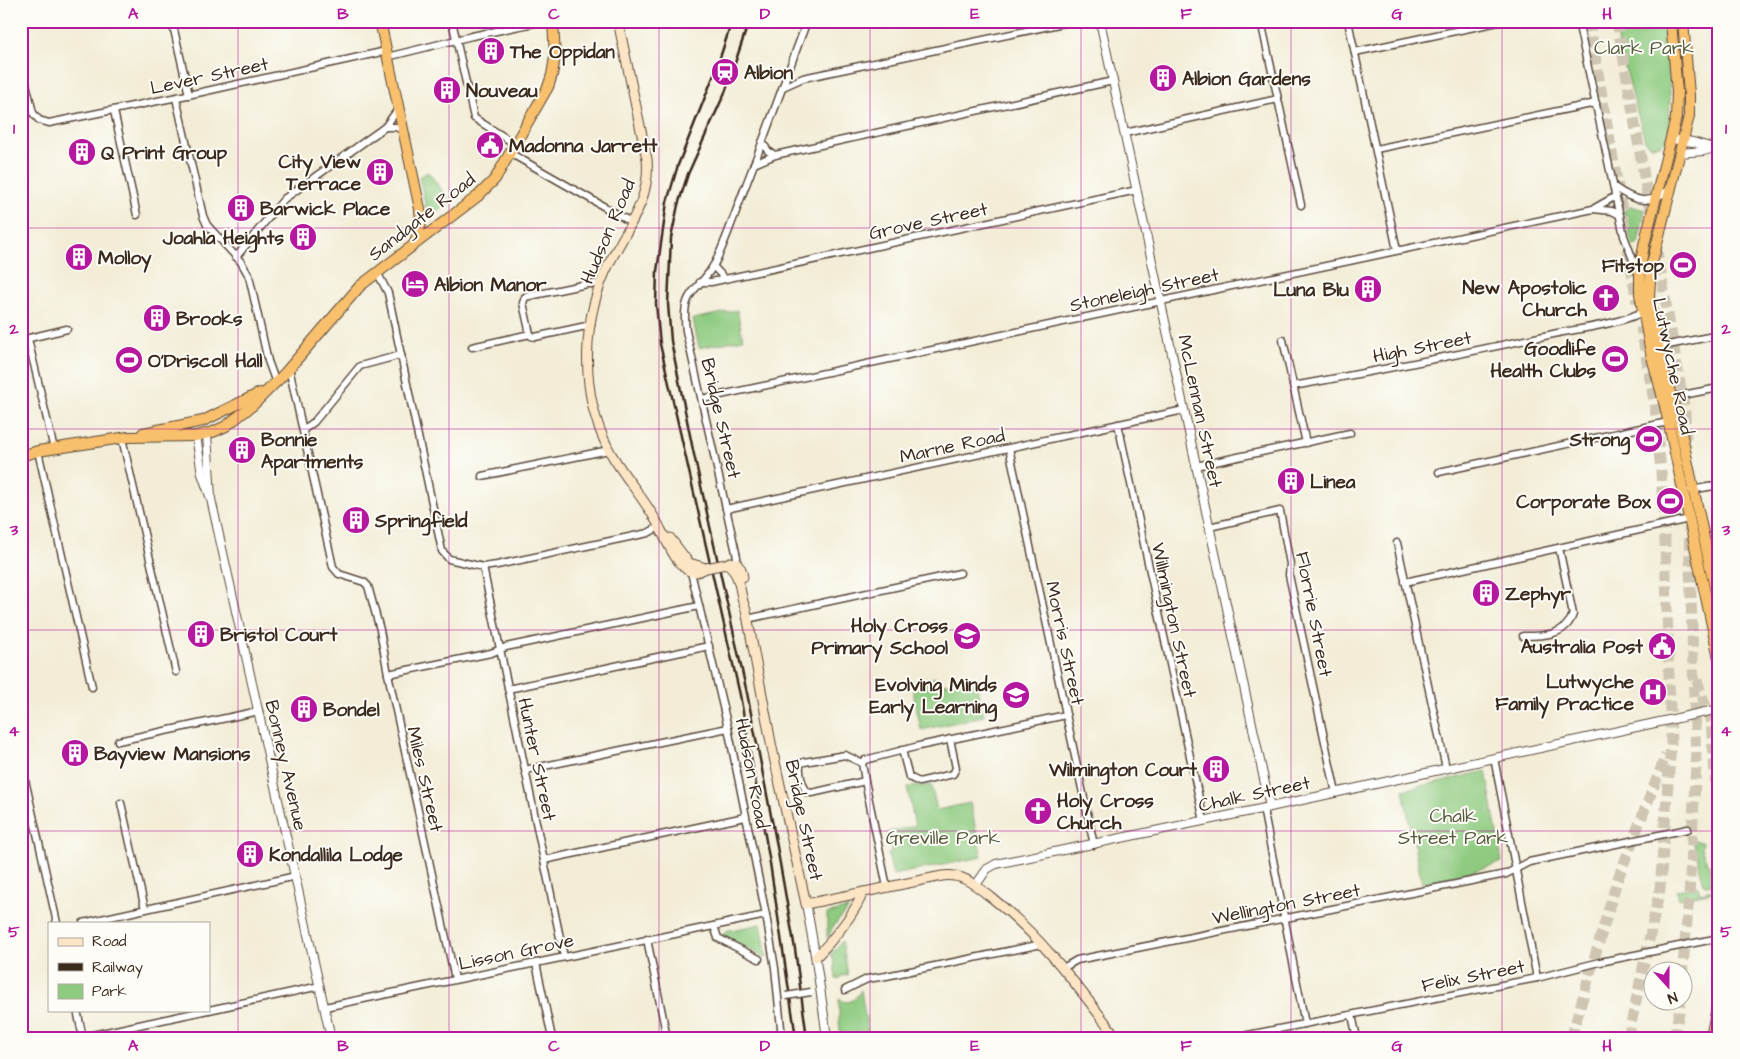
<svg xmlns="http://www.w3.org/2000/svg" width="1740" height="1059" viewBox="0 0 1740 1059" font-family="'Architects Daughter',sans-serif">
<style>
.green{fill:#8ecb80;stroke:#647a4f}
.lines{fill:none;stroke-linecap:round;stroke-linejoin:round}
.motorway-tunnel{stroke:#cec6b2;stroke-width:11;stroke-dasharray:11 5.5;stroke-linecap:butt}
.minor-casing{stroke:#57473a;stroke-width:9}
.tertiary-casing{stroke:#57473a;stroke-width:10}
.secondary-casing{stroke:#57473a;stroke-width:11}
.trunk-casing{stroke:#57473a;stroke-width:12}
.minor{stroke:#fff;stroke-width:6}
.tertiary{stroke:#fff;stroke-width:8}
.secondary{stroke:#fce5c4;stroke-width:9}
.trunk{stroke:#f8bf6c;stroke-width:10}
.rail{stroke:#3b2a1e;stroke-width:2.5}
.minor-bridge-casing{stroke:#57473a;stroke-width:9;stroke-linecap:butt}
.secondary-bridge-casing{stroke:#57473a;stroke-width:11;stroke-linecap:butt}
.minor-bridge{stroke:#fff;stroke-width:6}
.secondary-bridge{stroke:#fce5c4;stroke-width:9}
.grid{fill:none;stroke:#b5179e;stroke-width:1;stroke-opacity:0.55}
.labels{text-anchor:middle;stroke-width:4;stroke-linejoin:round;paint-order:stroke}
.park-label{font-size:19px;fill:#545a3b;stroke:#fdfcf7}
.poi-label{font-size:19px;font-weight:bold;fill:#3b2a1e;stroke:#fdfcf7;text-anchor:start}
.street-label{font-size:19px;fill:#3b2a1e;stroke:#fdfcf7}
.neatline{fill:none;stroke:#b5179e;stroke-width:2}
.grid-label{font-size:16px;text-anchor:middle;font-weight:bold;fill:#b5179e}
</style>
<rect width="100%" height="100%" fill="#fdfcf7"/>
<filter id="ink" filterUnits="userSpaceOnUse"><feTurbulence type="fractalNoise" baseFrequency=".02" numOctaves="2"/><feDisplacementMap in="SourceGraphic" scale="10" xChannelSelector="R" yChannelSelector="G"/><feConvolveMatrix kernelMatrix="1 2 1 2 8 2 1 2 1" color-interpolation-filters="sRGB"/></filter>
<filter id="wash" filterUnits="userSpaceOnUse"><feTurbulence type="fractalNoise" baseFrequency=".0096" numOctaves="4" result="noise"/><feDisplacementMap in="SourceGraphic" scale="20" xChannelSelector="R" yChannelSelector="G"/><feGaussianBlur stdDeviation="1.12" result="paint"/><feColorMatrix in="noise" values="0 0 0 0 0 0 0 0 0 0 0 0 0 0 0 0 0 1.4 0 .05"/><feComposite in="paint" operator="in"/></filter>
<g filter="url(#wash)">
<rect width="100%" height="100%" fill="#f3edd7"/>
<g class="green">
<path d="M1612,21H1665L1670,94L1669,130L1665,140L1661,145L1651,146L1645,141Z"/>
<path d="M428,172L451,202L428,218L419,177Z"/>
<path d="M1631,206L1645,210L1638,244L1632,245L1624,211Z"/>
<path d="M737,310L743,339L699,348L693,319Z"/>
<path d="M930,678H939L940,682L945,684L973,678L975,679L984,716L921,730L911,682Z"/>
<path d="M1486,771L1502,862L1464,874L1422,883L1403,790Z"/>
<path d="M931,785L937,810L970,803L982,857L893,875L888,854L892,852L888,832L915,826L907,787Z"/>
<path d="M1693,840L1702,842L1703,845L1701,847L1707,863L1719,873V884L1704,885Z"/>
<path d="M1698,886L1700,894L1706,892V890H1719V891L1679,899L1677,890Z"/>
<path d="M849,908L832,928L830,935L827,938V914Z"/>
<path d="M761,924L767,958L724,937L723,935L726,931Z"/>
<path d="M842,941L848,975L842,976L836,980L834,961L831,954Z"/>
<path d="M861,990L868,1034L876,1033L877,1038H841L839,1021V999C849,1006 856,999 861,990Z"/>
</g>
</g>
<g filter="url(#ink)">
<g class="lines">
<g class="motorway-tunnel">
<path d="M1589,21L1626,233"/>
<path d="M1617,21L1685,412L1686,446"/>
<path d="M1628,249L1637,302"/>
<path d="M1697,680L1711,722L1719,826"/>
<path d="M1682,977L1689,897L1696,763L1689,527"/>
<path d="M1717,1006L1719,963"/>
<path d="M1571,1038L1617,881L1666,755"/>
<path d="M1628,1038L1660,889L1671,744L1665,543L1661,472L1655,407L1641,327"/>
<path d="M1674,1038L1681,1002"/>
</g>
<defs>
<g id="minor">
<path d="M172,21L189,95"/>
<path d="M452,21L474,118L515,144"/>
<path d="M1261,21L1301,205"/>
<path d="M1348,21L1397,250"/>
<path d="M1578,21L1624,236L1638,273"/>
<path d="M1355,52L1503,21"/>
<path d="M387,57L472,36L544,21"/>
<path d="M21,62L33,113L39,120L49,123L202,92L386,51"/>
<path d="M783,87L803,78L1073,21"/>
<path d="M176,98L203,216L207,225L241,262L249,276L268,361L276,383"/>
<path d="M114,111L137,215"/>
<path d="M385,127H396L404,131"/>
<path d="M1125,133L1278,99"/>
<path d="M762,142L768,151L775,155"/>
<path d="M1376,149L1596,103"/>
<path d="M510,153L631,222"/>
<path d="M754,164L775,155L1113,81"/>
<path d="M1614,187C1635,202 1650,206 1671,188"/>
<path d="M1593,209L1612,211L1620,215"/>
<path d="M236,257L284,199L385,127L399,108"/>
<path d="M713,266L725,279"/>
<path d="M377,272L388,293L442,551L449,559L483,567L497,565L648,533L659,527"/>
<path d="M700,282H711L1137,190"/>
<path d="M530,334L523,303L525,297L587,284H601"/>
<path d="M28,339L54,449"/>
<path d="M21,340L67,329"/>
<path d="M1283,340L1306,443"/>
<path d="M472,347L530,334L531,336L535,337L591,325"/>
<path d="M1658,347L1719,335"/>
<path d="M289,368L333,567L339,574L364,582L368,586L380,630L388,674L455,979"/>
<path d="M1293,386C1382,370 1470,352 1558,333C1579,329 1628,322 1643,311"/>
<path d="M1672,397L1719,388"/>
<path d="M702,399L1593,209L1616,196"/>
<path d="M1118,424L1204,821"/>
<path d="M303,430L314,422L360,366L401,355"/>
<path d="M122,438L176,672"/>
<path d="M1009,448L1094,845"/>
<path d="M38,451L92,687"/>
<path d="M1196,466L1350,433"/>
<path d="M1439,472L1668,422"/>
<path d="M482,476L609,450"/>
<path d="M1691,490L1719,485"/>
<path d="M726,509L1184,410"/>
<path d="M1209,527L1280,511L1290,564L1289,575L1336,793"/>
<path d="M1397,543L1446,768"/>
<path d="M737,564V557L686,331C680,287 700,293 716,261C727,238 735,213 744,190C766,134 786,77 807,21"/>
<path d="M483,567L564,957"/>
<path d="M691,572L728,728L766,915L775,968L782,1038"/>
<path d="M1405,582L1689,519"/>
<path d="M747,619L960,573"/>
<path d="M1523,636C1543,636 1566,636 1573,614L1559,548"/>
<path d="M388,674L491,653L506,647L699,606"/>
<path d="M508,689L709,646"/>
<path d="M118,741L259,711"/>
<path d="M902,750L909,777L919,782L953,774L956,768L950,739"/>
<path d="M1494,758L1537,978"/>
<path d="M21,762L57,923"/>
<path d="M862,763L845,755L804,762L800,764C799,773 802,785 807,792L812,793L865,781"/>
<path d="M525,770L728,728"/>
<path d="M121,803L145,909"/>
<path d="M1263,808L1305,1024"/>
<path d="M544,860L745,817"/>
<path d="M887,887L865,781L862,763L865,760L919,746L1066,715"/>
<path d="M83,923L296,876"/>
<path d="M714,926L718,938L759,959"/>
<path d="M647,939L667,1038"/>
<path d="M536,963L552,1038"/>
<path d="M1063,968L1077,960L1506,874L1529,862L1688,829"/>
<path d="M845,990L867,979L886,976L1042,944"/>
<path d="M325,1007L766,915"/>
<path d="M77,1010L83,1038"/>
<path d="M209,1010L320,986"/>
<path d="M1352,1015L1357,1038"/>
<path d="M83,1037L208,1010"/>
<path d="M1233,1038L1537,978L1600,962L1719,938"/>
</g>
<g id="tertiary">
<path d="M1100,21L1270,807"/>
<path d="M1671,139L1693,142L1713,148"/>
<path d="M1680,153L1703,151L1719,147"/>
<path d="M207,434L211,497"/>
<path d="M196,436L202,474L211,499L331,1038"/>
<path d="M976,885L987,869L996,864L1270,807L1719,709"/>
<path d="M806,904C815,949 821,993 827,1038"/>
</g>
<g id="secondary">
<path d="M618,21L647,159C651,198 628,227 611,260C581,317 579,393 609,450C624,478 648,502 661,530C667,542 680,573 695,572C699,572 702,570 706,568"/>
<path d="M670,538L689,563L706,568"/>
<path d="M726,564C743,575 738,593 746,610L772,748L806,904L942,876C964,873 976,886 992,898C1042,937 1079,988 1117,1038"/>
<path d="M726,564L730,562L736,563L741,569L743,577"/>
<path d="M816,957C832,941 856,912 863,892"/>
</g>
<g id="trunk">
<path d="M380,21L420,209L421,224L415,243"/>
<path d="M1671,21L1677,92L1676,118L1644,245L1640,268V294L1651,353L1665,406L1719,658"/>
<path d="M1683,21L1689,95V116L1651,267L1649,297L1661,361L1680,427L1719,607"/>
<path d="M143,433L203,421L260,393"/>
<path d="M21,456L38,451L128,437L196,436L213,432L226,426L253,405L285,373L360,286L478,196L495,179L548,87L552,75L555,57L553,21"/>
<path d="M1711,1038L1719,997"/>
</g>
</defs>
<use href="#minor" class="minor-casing"/>
<use href="#tertiary" class="tertiary-casing"/>
<use href="#secondary" class="secondary-casing"/>
<use href="#trunk" class="trunk-casing"/>
<use href="#minor" class="minor"/>
<use href="#tertiary" class="tertiary"/>
<use href="#secondary" class="secondary"/>
<use href="#trunk" class="trunk"/>
<g class="rail">
<path d="M732,21L717,67L678,165L667,202L657,271L656,304L660,344L740,695L770,863L796,1038"/>
<path d="M749,21L726,90L688,174L678,205L671,238L668,304L671,341L693,450L747,693L776,841L795,949L807,1038"/>
</g>
<defs>
<path id="minor-bridge" d="M786,996L811,992"/>
<path id="secondary-bridge" d="M706,568L726,564"/>
</defs>
<use href="#minor-bridge" class="minor-bridge-casing"/>
<use href="#secondary-bridge" class="secondary-bridge-casing"/>
<use href="#minor-bridge" class="minor-bridge"/>
<use href="#secondary-bridge" class="secondary-bridge"/>
</g>
</g>
<path class="grid" d="M238,21V1038M449,21V1038M659,21V1038M870,21V1038M1081,21V1038M1291,21V1038M1502,21V1038M21,228H1719M21,429H1719M21,630H1719M21,831H1719"/>
<defs>
<symbol id="building-disc" viewBox="-11 -11 22 22"><circle r="9.5" fill="#b5179e" stroke="#fdfcf7"/><path d="M-4-6H4V6H1V3H-1V6H-4ZM-2.5-4.3h1.7v1.8h-1.7ZM.8-4.3h1.7v1.8H.8ZM-2.5-1h1.7V.8h-1.7ZM.8-1h1.7V.8H.8Z" fill="#fff"/></symbol>
<symbol id="station-disc" viewBox="-11 -11 22 22"><circle r="9.5" fill="#b5179e" stroke="#fdfcf7"/><path d="M-3-6H3Q5-6 5-4V2Q5 4 3 4L4.5 6H3L1.5 4h-3L-3 6H-4.5L-3 4Q-5 4-5 2V-4Q-5-6-3-6ZM-3.5-4v3h7v-3ZM-3.5 1v1.5H-2V1ZM2 1v1.5H3.5V1Z" fill="#fff"/></symbol>
<symbol id="civic-disc" viewBox="-11 -11 22 22"><circle r="9.5" fill="#b5179e" stroke="#fdfcf7"/><path d="M-.6-6.5H3V-4.5H.6V-3L4-1V1h2V6H-6V1h2V-1L-.6-3ZM-1.2 2.5V6h2.4V2.5Z" fill="#fff"/></symbol>
<symbol id="stadium-disc" viewBox="-11 -11 22 22"><circle r="9.5" fill="#b5179e" stroke="#fdfcf7"/><path d="M0-5a6.5 5 0 1 0 0 10a6.5 5 0 1 0 0-10ZM-3.5-1.8h7v3.6h-7Z" fill="#fff"/></symbol>
<symbol id="hotel-disc" viewBox="-11 -11 22 22"><circle r="9.5" fill="#b5179e" stroke="#fdfcf7"/><path d="M-6-4.5h1.5V1H6V5H4.5V3h-9V5H-6ZM-4 0a1.8 1.8 0 1 1 3.6 0ZM.5 0V-2.5h3Q6-2.5 6 0Z" fill="#fff"/></symbol>
<symbol id="church-disc" viewBox="-11 -11 22 22"><circle r="9.5" fill="#b5179e" stroke="#fdfcf7"/><path d="M-1.2-6h2.4v3.5h3.3v2.4h-3.3V6h-2.4V-.1h-3.3v-2.4h3.3Z" fill="#fff"/></symbol>
<symbol id="school-disc" viewBox="-11 -11 22 22"><circle r="9.5" fill="#b5179e" stroke="#fdfcf7"/><path d="M0-5L7-2L0 1L-7-2ZM-4 1L0 2.5L4 1V4Q0 6-4 4Z" fill="#fff"/></symbol>
<symbol id="hospital-disc" viewBox="-11 -11 22 22"><circle r="9.5" fill="#b5179e" stroke="#fdfcf7"/><path d="M-5-5h3v3.5h4V-5h3V5h-3V1.5h-4V5h-3Z" fill="#fff"/></symbol>
</defs>
<g fill-rule="evenodd">
<use href="#building-disc" x="475" y="35" width="32" height="32"/>
<use href="#station-disc" x="709" y="56" width="32" height="32"/>
<use href="#building-disc" x="1147" y="62" width="32" height="32"/>
<use href="#building-disc" x="431" y="74" width="32" height="32"/>
<use href="#civic-disc" x="474" y="129" width="32" height="32"/>
<use href="#building-disc" x="66" y="136" width="32" height="32"/>
<use href="#building-disc" x="364" y="156" width="32" height="32"/>
<use href="#building-disc" x="225" y="192" width="32" height="32"/>
<use href="#building-disc" x="287" y="221" width="32" height="32"/>
<use href="#building-disc" x="63" y="241" width="32" height="32"/>
<use href="#stadium-disc" x="1667" y="249" width="32" height="32"/>
<use href="#hotel-disc" x="399" y="268" width="32" height="32"/>
<use href="#building-disc" x="1352" y="273" width="32" height="32"/>
<use href="#church-disc" x="1590" y="282" width="32" height="32"/>
<use href="#building-disc" x="141" y="302" width="32" height="32"/>
<use href="#stadium-disc" x="1599" y="343" width="32" height="32"/>
<use href="#stadium-disc" x="113" y="344" width="32" height="32"/>
<use href="#stadium-disc" x="1633" y="423" width="32" height="32"/>
<use href="#building-disc" x="226" y="434" width="32" height="32"/>
<use href="#building-disc" x="1275" y="465" width="32" height="32"/>
<use href="#stadium-disc" x="1654" y="485" width="32" height="32"/>
<use href="#building-disc" x="340" y="504" width="32" height="32"/>
<use href="#building-disc" x="1470" y="577" width="32" height="32"/>
<use href="#building-disc" x="185" y="618" width="32" height="32"/>
<use href="#school-disc" x="951" y="620" width="32" height="32"/>
<use href="#civic-disc" x="1646" y="630" width="32" height="32"/>
<use href="#hospital-disc" x="1637" y="676" width="32" height="32"/>
<use href="#school-disc" x="1000" y="679" width="32" height="32"/>
<use href="#building-disc" x="288" y="693" width="32" height="32"/>
<use href="#building-disc" x="59" y="737" width="32" height="32"/>
<use href="#building-disc" x="1200" y="753" width="32" height="32"/>
<use href="#church-disc" x="1022" y="795" width="32" height="32"/>
<use href="#building-disc" x="234" y="838" width="32" height="32"/>
</g>
<g class="labels">
<g class="park-label">
<text x="1644" y="54">Clark Park</text>
<text x="1453" y="822">Chalk<tspan x="1453" dy="22">Street Park</tspan></text>
<text x="943" y="844">Greville Park</text>
</g>
<g class="poi-label">
<text x="510" y="58">The Oppidan</text>
<text x="744" y="79">Albion</text>
<text x="1182" y="85">Albion Gardens</text>
<text x="466" y="97">Nouveau</text>
<text x="509" y="152">Madonna Jarrett</text>
<text x="101" y="159">Q Print Group</text>
<text x="361" y="168" text-anchor="end">City View<tspan x="361" dy="22">Terrace</tspan></text>
<text x="260" y="215">Barwick Place</text>
<text x="284" y="244" text-anchor="end">Joahla Heights</text>
<text x="98" y="264">Molloy</text>
<text x="1664" y="272" text-anchor="end">Fitstop</text>
<text x="434" y="291">Albion Manor</text>
<text x="1587" y="294" text-anchor="end">New Apostolic<tspan x="1587" dy="22">Church</tspan></text>
<text x="1349" y="296" text-anchor="end">Luna Blu</text>
<text x="176" y="325">Brooks</text>
<text x="1596" y="355" text-anchor="end">Goodlife<tspan x="1596" dy="22">Health Clubs</tspan></text>
<text x="148" y="367">O'Driscoll Hall</text>
<text x="261" y="446">Bonnie<tspan x="261" dy="22">Apartments</tspan></text>
<text x="1630" y="446" text-anchor="end">Strong</text>
<text x="1310" y="488">Linea</text>
<text x="1651" y="508" text-anchor="end">Corporate Box</text>
<text x="375" y="527">Springfield</text>
<text x="1505" y="600">Zephyr</text>
<text x="948" y="632" text-anchor="end">Holy Cross<tspan x="948" dy="22">Primary School</tspan></text>
<text x="220" y="641">Bristol Court</text>
<text x="1643" y="653" text-anchor="end">Australia Post</text>
<text x="1634" y="688" text-anchor="end">Lutwyche<tspan x="1634" dy="22">Family Practice</tspan></text>
<text x="997" y="691" text-anchor="end">Evolving Minds<tspan x="997" dy="22">Early Learning</tspan></text>
<text x="323" y="716">Bondel</text>
<text x="94" y="760">Bayview Mansions</text>
<text x="1197" y="776" text-anchor="end">Wilmington Court</text>
<text x="1057" y="807">Holy Cross<tspan x="1057" dy="22">Church</tspan></text>
<text x="269" y="861">Kondallila Lodge</text>
</g>
<g class="street-label">
<text transform="translate(209 75) rotate(-12)" y="7">Lever Street</text>
<text transform="translate(421 216) rotate(-38)" y="7">Sandgate Road</text>
<text transform="translate(928 220) rotate(-12)" y="7">Grove Street</text>
<text transform="translate(607 231) rotate(-67)" y="7">Hudson Road</text>
<text transform="translate(1144 289) rotate(-12)" y="7">Stoneleigh Street</text>
<text transform="translate(1422 346) rotate(-11)" y="7">High Street</text>
<text transform="translate(1674 366) rotate(78)" y="7">Lutwyche Road</text>
<text transform="translate(1201 411) rotate(78)" y="7">McLennan Street</text>
<text transform="translate(722 418) rotate(77)" y="7">Bridge Street</text>
<text transform="translate(952 445) rotate(-12)" y="7">Marne Road</text>
<text transform="translate(1315 614) rotate(79)" y="7">Florrie Street</text>
<text transform="translate(1175 620) rotate(78)" y="7">Willmington Street</text>
<text transform="translate(1066 643) rotate(78)" y="7">Morris Street</text>
<text transform="translate(538 759) rotate(78)" y="7">Hunter Street</text>
<text transform="translate(287 765) rotate(77)" y="7">Bonney Avenue</text>
<text transform="translate(753 773) rotate(79)" y="7">Hudson Road</text>
<text transform="translate(426 779) rotate(77)" y="7">Miles Street</text>
<text transform="translate(1254 793) rotate(-12)" y="7">Chalk Street</text>
<text transform="translate(805 820) rotate(78)" y="7">Bridge Street</text>
<text transform="translate(1286 903) rotate(-11)" y="7">Wellington Street</text>
<text transform="translate(516 951) rotate(-12)" y="7">Lisson Grove</text>
<text transform="translate(1473 975) rotate(-11)" y="7">Felix Street</text>
</g>
</g>
<rect width="1740" height="1059" fill="none" stroke="#fdfcf7" stroke-width="55"/>
<rect x="48" y="922" width="162" height="90" fill="#fdfcf7" stroke="#afa8a0"/>
<rect x="58" y="938" width="25" height="8" fill="#fce5c4" stroke="#afa8a0"/>
<text x="92" y="946" font-size="15" fill="#3b2a1e">Road</text>
<rect x="58" y="963" width="25" height="8" fill="#3b2a1e" stroke="#afa8a0"/>
<text x="92" y="972" font-size="15" fill="#3b2a1e">Railway</text>
<rect x="58" y="984" width="25" height="15" fill="#8ecb80" stroke="#afa8a0"/>
<text x="92" y="996" font-size="15" fill="#3b2a1e">Park</text>
<g transform="translate(1668 986) rotate(159)"><circle r="24" fill="#fdfcf7" stroke="#afa8a0"/>
<path d="M0-4L9 19L0 12L-9 19Z" fill="#b5179e"/>
<text y="-8" font-size="14" font-weight="bold" text-anchor="middle" fill="#3b2a1e">N</text>
</g>
<rect x="28" y="28" width="1684" height="1004" class="neatline"/>
<g class="grid-label">
<text x="133" y="19">A</text>
<text x="343" y="19">B</text>
<text x="554" y="19">C</text>
<text x="765" y="19">D</text>
<text x="975" y="19">E</text>
<text x="1186" y="19">F</text>
<text x="1397" y="19">G</text>
<text x="1607" y="19">H</text>
<text x="14" y="134">1</text>
<text x="1726" y="134">1</text>
<text x="14" y="334">2</text>
<text x="1726" y="334">2</text>
<text x="14" y="535">3</text>
<text x="1726" y="535">3</text>
<text x="14" y="736">4</text>
<text x="1726" y="736">4</text>
<text x="14" y="937">5</text>
<text x="1726" y="937">5</text>
<text x="133" y="1051">A</text>
<text x="343" y="1051">B</text>
<text x="554" y="1051">C</text>
<text x="765" y="1051">D</text>
<text x="975" y="1051">E</text>
<text x="1186" y="1051">F</text>
<text x="1397" y="1051">G</text>
<text x="1607" y="1051">H</text>
</g>
</svg>
